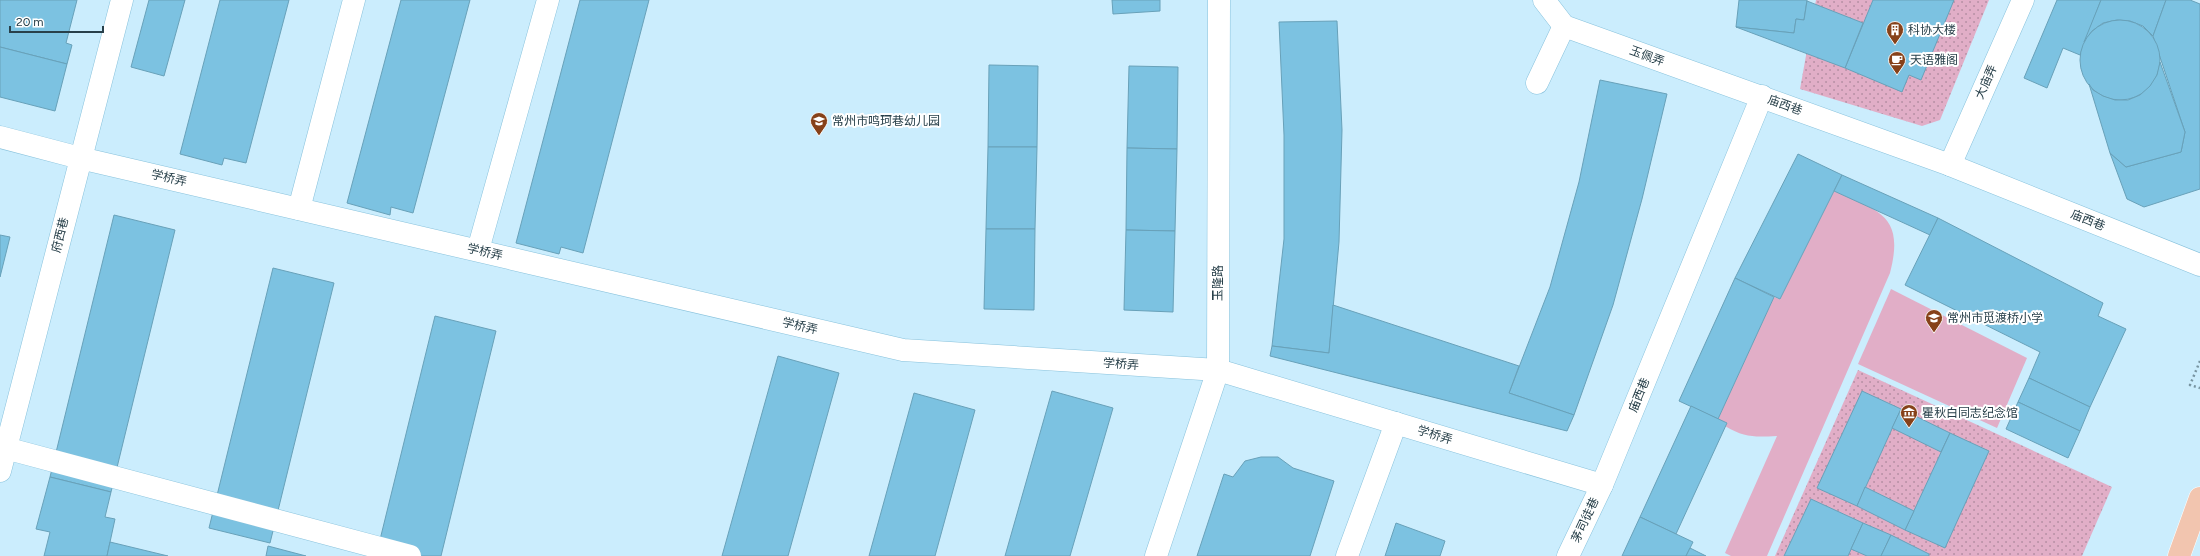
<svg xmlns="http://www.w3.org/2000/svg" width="2200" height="556" viewBox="0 0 2200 556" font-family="Figtree,'Noto Sans SC',sans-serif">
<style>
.park{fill:url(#park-dots)}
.pitch{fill:#e1aec7}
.building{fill:#7cc2e1;stroke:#68a1b9}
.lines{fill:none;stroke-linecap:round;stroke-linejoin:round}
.minor-casing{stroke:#88c2dc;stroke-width:23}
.major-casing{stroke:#fff;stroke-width:23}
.path{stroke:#7794a1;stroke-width:2.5;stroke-dasharray:2 3;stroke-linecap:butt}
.minor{stroke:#fff;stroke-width:22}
.major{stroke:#f2c5af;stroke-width:22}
.labels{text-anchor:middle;stroke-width:4;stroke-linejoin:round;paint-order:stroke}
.poi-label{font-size:12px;fill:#28404a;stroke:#fff;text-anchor:start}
.street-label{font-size:12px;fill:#28404a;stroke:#fff}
</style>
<defs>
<pattern id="park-dots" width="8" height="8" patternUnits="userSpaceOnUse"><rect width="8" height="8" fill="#e1aec7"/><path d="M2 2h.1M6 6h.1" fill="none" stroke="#b68fa4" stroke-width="1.8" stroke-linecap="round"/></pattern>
</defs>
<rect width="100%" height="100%" fill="#cbedfd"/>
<g class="park">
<path d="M1816,0H1989L1940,120L1922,126L1800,89Z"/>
<path d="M1858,370L2112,487L2082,556H1775Z"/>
</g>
<g class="pitch">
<path d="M1834,191C1879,211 1905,215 1890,273L1767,556H1731L1725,553L1777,436C1755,437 1745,438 1725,426L1727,423L1718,419L1774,297L1780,299Z"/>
<path d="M1891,289L2027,358L1997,428L1858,364Z"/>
</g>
<g class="building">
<path d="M0,0H77L66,43L72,45L67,64L0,47Z"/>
<path d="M149,0H185L164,76L131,67Z"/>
<path d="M220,0H289L246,163L224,158L222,165L180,154Z"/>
<path d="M401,0H470L413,213L391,207L390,215L347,203Z"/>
<path d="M580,0H649L583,253L561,247L559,254L516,243Z"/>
<path d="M1112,0H1160V11L1113,14Z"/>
<path d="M1739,0H1807L1804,20L1796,19L1794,33L1736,27Z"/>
<path d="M1873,0H1954L1921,80L1909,75L1902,92L1845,68Z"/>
<path d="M2057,0H2101L2080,55L2063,48L2047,88L2024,78Z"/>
<path d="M2101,0H2166L2153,36L2143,26L2130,21L2117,20L2103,23L2092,31L2084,42Z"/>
<path d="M2166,0H2190L2200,4V189L2144,207L2127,199L2110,153L2126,167L2181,152L2185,132L2153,36Z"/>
<path d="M1807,1L1863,23L1845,68L1736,27L1794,33L1796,19L1804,20Z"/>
<circle cx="2120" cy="60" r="40"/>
<path d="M1337,21L1342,130L1339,242L1329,353L1272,346L1284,239V135L1279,22Z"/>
<path d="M0,47L67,64L55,111L0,97Z"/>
<path d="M2160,62L2185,132L2181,152L2126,167L2110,153L2089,84L2093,90L2103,96L2115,100H2128L2140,95L2150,86L2157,75Z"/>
<path d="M989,65L1038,66L1037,147H988Z"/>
<path d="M1129,66L1178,67L1177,149L1127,148Z"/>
<path d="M1600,80L1667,94L1642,199L1613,305L1574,415L1509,393L1550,287L1579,182Z"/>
<path d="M988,147H1037L1035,229H986Z"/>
<path d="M1127,148L1177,149L1175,231L1126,230Z"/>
<path d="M1798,154L1842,175L1780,299L1735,278Z"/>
<path d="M1842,175L1938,218L1930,235L1834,191Z"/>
<path d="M114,215L175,230L111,492L50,477Z"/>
<path d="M1938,218L2103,303L2098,316L2126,329L2090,407L2029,378L2040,352L1905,285Z"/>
<path d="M986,229H1035L1034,310L984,309Z"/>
<path d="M1126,230L1175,231L1173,312L1124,310Z"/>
<path d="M0,235L10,237L0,277Z"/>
<path d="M273,268L334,283L270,543L209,528Z"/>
<path d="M1735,278L1774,297L1718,419L1679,401Z"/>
<path d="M1333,305L1519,366L1509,393L1574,415L1567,431L1270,356L1272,346L1329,353Z"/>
<path d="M435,316L496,331L441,556H376Z"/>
<path d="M778,356L839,373L788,556H722Z"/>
<path d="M2029,378L2090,407L2080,431L2018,402Z"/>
<path d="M1052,391L1113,408L1070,556H1005Z"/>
<path d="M1862,391L1901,409L1857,506L1817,488Z"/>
<path d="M914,393L975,410L935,556H869Z"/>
<path d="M2018,402L2080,431L2068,458L2006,429Z"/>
<path d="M1691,406L1727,423L1676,534L1640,517Z"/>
<path d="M1901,409L1950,433L1941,452L1892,428Z"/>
<path d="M1950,433L1989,451L1945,548L1905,530Z"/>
<path d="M1261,457H1278L1293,468L1334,481L1310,556H1197L1224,474L1233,477L1245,461Z"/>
<path d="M50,477L111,492L105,517L115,519L107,556H44L50,532L36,529Z"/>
<path d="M1865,487L1914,511L1905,530L1857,506Z"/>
<path d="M1811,499L1863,523L1848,556H1784Z"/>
<path d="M1640,517L1693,542L1686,556H1622Z"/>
<path d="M1396,523L1445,541L1440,556H1385Z"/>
<path d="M1863,523L1891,535L1881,556H1867L1851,549Z"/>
<path d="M1891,535L1929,554V556H1881Z"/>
<path d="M110,542L168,556H107Z"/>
<path d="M268,546L306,556H266Z"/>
<path d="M1690,548L1706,556H1686Z"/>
</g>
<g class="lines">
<defs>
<g id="minor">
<path d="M1544,0L1564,26L1950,165L2200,265"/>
<path d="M1537,83L1564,26"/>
<path d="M0,137L80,158L903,350L1218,370L1602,485"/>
<path d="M1950,165L2023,0"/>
<path d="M299,209L354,0"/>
<path d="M478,250L548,0"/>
<path d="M5,448L410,556"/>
<path d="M0,471L122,0"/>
<path d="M1156,556L1218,370L1219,0"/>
<path d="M1347,556L1396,423"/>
<path d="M1568,556L1602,485L1762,96"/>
</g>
<path id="major" d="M2179,556L2200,498"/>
</defs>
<use href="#minor" class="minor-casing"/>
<use href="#major" class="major-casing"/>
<path class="path" d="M2200,361L2190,385L2200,388"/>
<use href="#minor" class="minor"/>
<use href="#major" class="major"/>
</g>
<defs>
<symbol id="building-pin" viewBox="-11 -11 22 30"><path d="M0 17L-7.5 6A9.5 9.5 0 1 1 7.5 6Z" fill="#864119" stroke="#fff"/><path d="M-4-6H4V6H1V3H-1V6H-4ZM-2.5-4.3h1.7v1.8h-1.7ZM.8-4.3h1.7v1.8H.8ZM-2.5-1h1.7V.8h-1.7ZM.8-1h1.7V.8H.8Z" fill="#fff"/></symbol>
<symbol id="cafe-pin" viewBox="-11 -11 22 30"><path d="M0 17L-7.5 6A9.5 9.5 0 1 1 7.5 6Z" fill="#864119" stroke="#fff"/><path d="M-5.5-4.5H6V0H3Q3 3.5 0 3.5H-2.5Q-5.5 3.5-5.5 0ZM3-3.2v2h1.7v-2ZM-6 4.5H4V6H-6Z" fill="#fff"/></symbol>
<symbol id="school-pin" viewBox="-11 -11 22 30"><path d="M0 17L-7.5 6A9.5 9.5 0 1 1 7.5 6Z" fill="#864119" stroke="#fff"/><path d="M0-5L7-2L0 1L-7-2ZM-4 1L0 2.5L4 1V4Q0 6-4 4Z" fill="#fff"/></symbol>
<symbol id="museum-pin" viewBox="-11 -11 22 30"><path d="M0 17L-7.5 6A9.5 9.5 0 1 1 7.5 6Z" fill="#864119" stroke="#fff"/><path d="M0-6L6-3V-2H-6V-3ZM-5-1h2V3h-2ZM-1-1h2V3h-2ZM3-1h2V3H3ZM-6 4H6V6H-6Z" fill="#fff"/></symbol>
</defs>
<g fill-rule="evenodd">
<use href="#building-pin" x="1885" y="20" width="20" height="27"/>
<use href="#cafe-pin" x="1887" y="50" width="20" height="27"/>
<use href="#school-pin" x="809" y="111" width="20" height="27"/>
<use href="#school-pin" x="1924" y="308" width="20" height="27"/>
<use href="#museum-pin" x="1899" y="403" width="20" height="27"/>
</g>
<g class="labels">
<g class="poi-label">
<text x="1908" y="34">科协大楼</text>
<text x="1910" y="64">天语雅阁</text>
<text x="832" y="125">常州市鸣珂巷幼儿园</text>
<text x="1947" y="322">常州市觅渡桥小学</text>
<text x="1922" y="417">瞿秋白同志纪念馆</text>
</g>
<g class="street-label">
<text transform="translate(1647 56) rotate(20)" y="4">玉佩弄</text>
<text transform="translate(1986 82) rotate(-66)" y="4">大庙弄</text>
<text transform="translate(1785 105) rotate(20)" y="4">庙西巷</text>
<text transform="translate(169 178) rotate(13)" y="4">学桥弄</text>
<text transform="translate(2088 220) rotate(22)" y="4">庙西巷</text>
<text transform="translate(60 235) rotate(-76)" y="4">府西巷</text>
<text transform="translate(485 252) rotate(13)" y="4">学桥弄</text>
<text transform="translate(1218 283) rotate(-90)" y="4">玉隆路</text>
<text transform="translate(800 326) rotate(13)" y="4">学桥弄</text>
<text transform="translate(1121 364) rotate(4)" y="4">学桥弄</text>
<text transform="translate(1639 395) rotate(-68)" y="4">庙西巷</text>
<text transform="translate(1435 435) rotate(17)" y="4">学桥弄</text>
<text transform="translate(1585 520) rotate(-65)" y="4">茅司徒巷</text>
</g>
</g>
<path d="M10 26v6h93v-6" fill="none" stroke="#28404a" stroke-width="2"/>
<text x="16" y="26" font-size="12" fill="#28404a" stroke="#ffffff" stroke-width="3" paint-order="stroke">20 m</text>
</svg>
